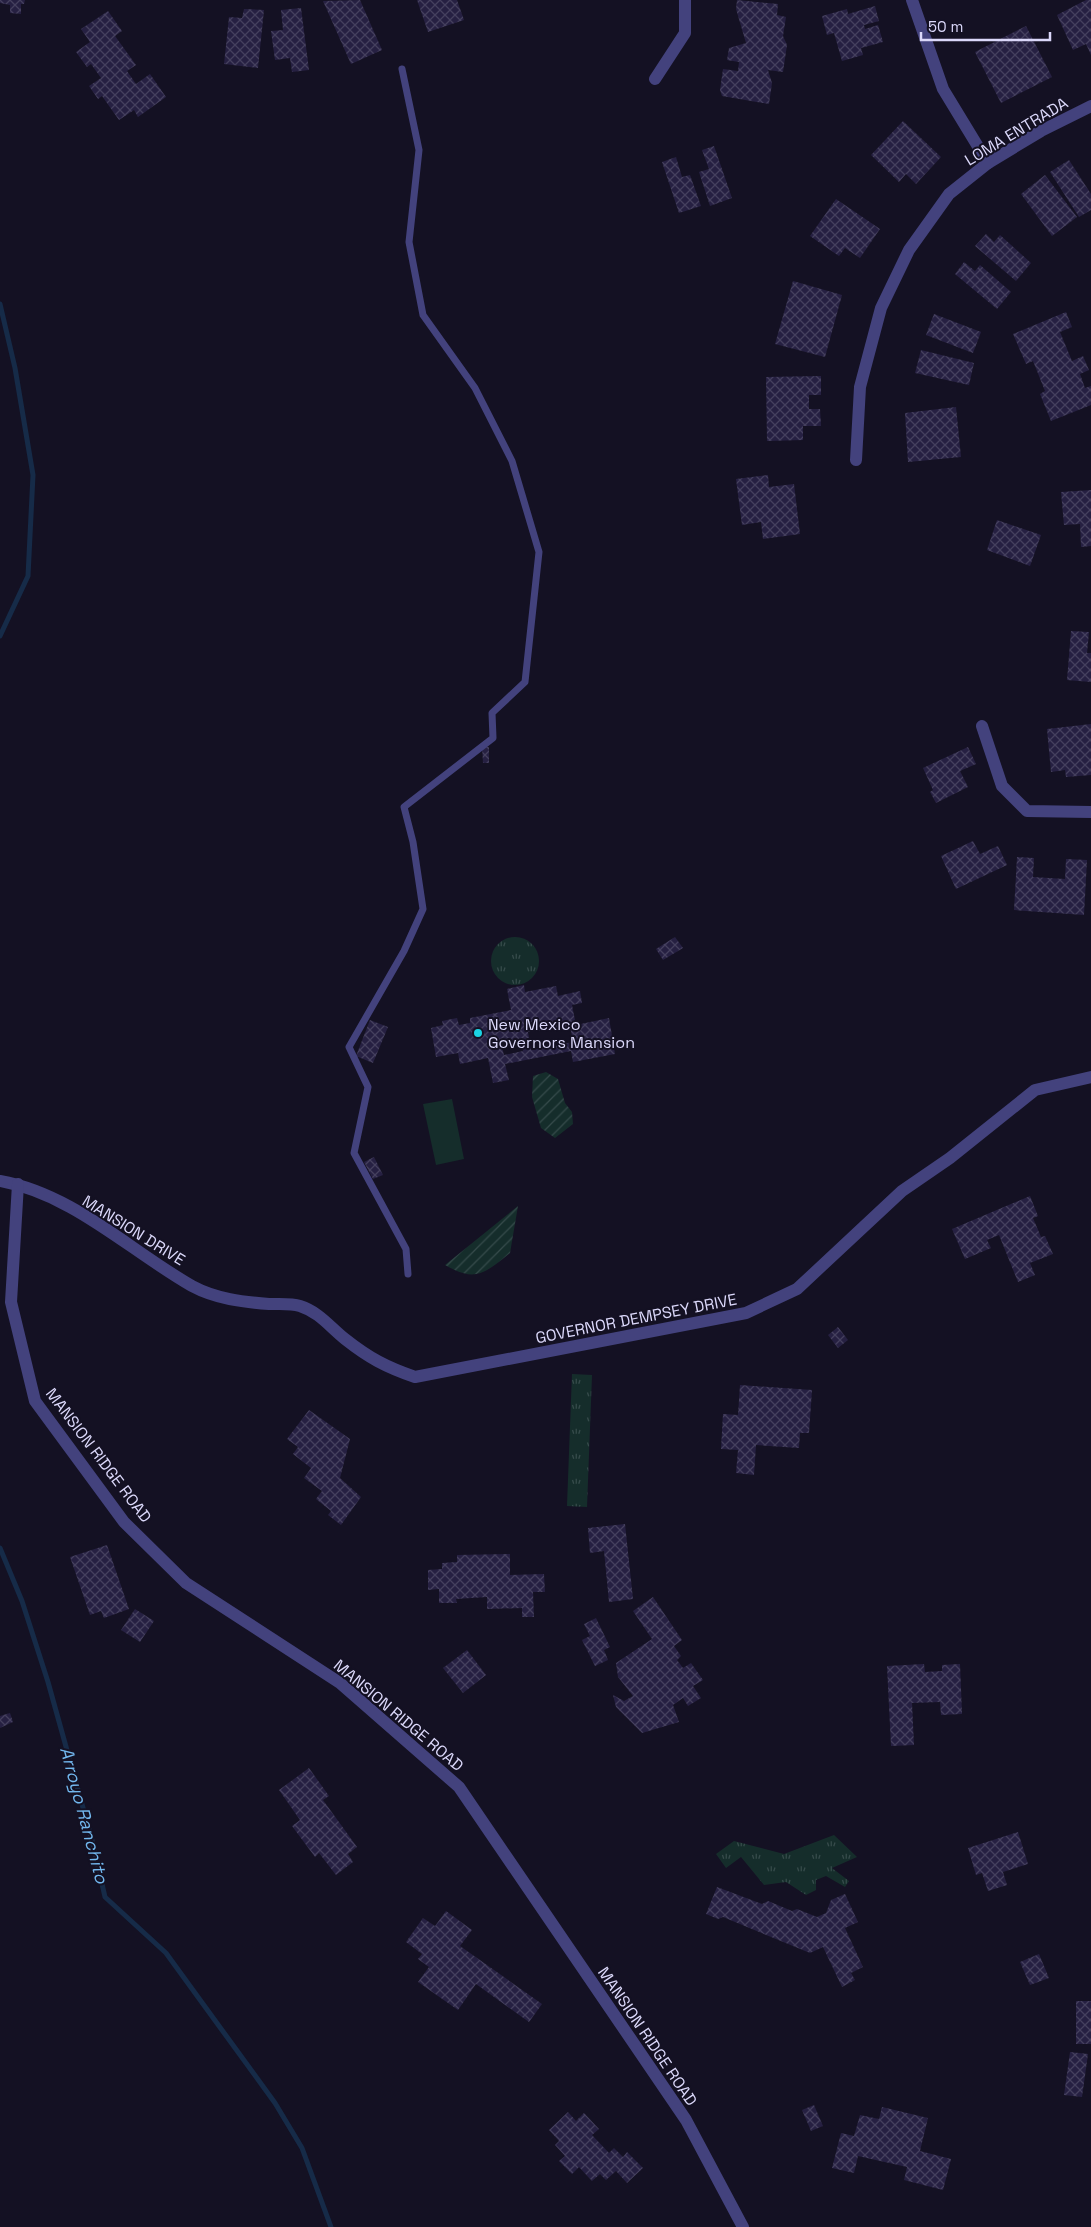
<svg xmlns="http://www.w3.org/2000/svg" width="1091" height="2227" viewBox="0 0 1091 2227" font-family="'Space Grotesk',sans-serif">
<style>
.grass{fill:url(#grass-tufts)}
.garden{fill:url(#garden-furrows)}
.pitch{fill:#152d2b}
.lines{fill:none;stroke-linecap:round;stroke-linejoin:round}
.stream{stroke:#162b48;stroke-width:5}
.building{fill:url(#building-cross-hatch);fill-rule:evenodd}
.service{stroke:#43427d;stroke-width:7}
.minor{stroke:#43427d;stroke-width:12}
.poi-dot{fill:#1bd3e3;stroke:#141123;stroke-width:2}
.labels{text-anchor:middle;stroke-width:4;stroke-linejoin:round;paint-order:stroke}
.street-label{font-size:16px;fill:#dbd8fa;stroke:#141123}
.poi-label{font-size:16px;fill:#dbd8fa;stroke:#141123;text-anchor:start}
.water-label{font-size:18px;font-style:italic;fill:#72b7ee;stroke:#141123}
</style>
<defs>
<pattern id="grass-tufts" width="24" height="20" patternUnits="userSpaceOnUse" patternTransform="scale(1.25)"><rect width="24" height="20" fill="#152d2b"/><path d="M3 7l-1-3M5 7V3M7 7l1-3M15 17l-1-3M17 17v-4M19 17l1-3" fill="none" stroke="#364b4b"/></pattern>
<pattern id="garden-furrows" width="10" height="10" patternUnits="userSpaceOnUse" patternTransform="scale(1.25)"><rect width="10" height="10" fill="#152d2b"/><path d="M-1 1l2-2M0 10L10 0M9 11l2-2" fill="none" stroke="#364b4b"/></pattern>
<pattern id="building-cross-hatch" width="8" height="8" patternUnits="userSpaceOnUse" patternTransform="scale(1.25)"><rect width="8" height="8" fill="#262042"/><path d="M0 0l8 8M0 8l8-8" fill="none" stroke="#45405e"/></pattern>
</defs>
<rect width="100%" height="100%" fill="#141123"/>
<g class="grass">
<circle cx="515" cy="961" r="24"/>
<path d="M572,1374L592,1375L587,1507L567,1506Z"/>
<path d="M834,1835L857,1857L832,1868L849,1881L845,1887L826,1876L816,1880V1890L806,1895L786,1882L764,1885L741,1857L726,1868L716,1854L734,1841L784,1854Z"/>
</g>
<g class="garden">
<path d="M546,1072L558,1079L565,1103L572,1112L573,1124L555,1138L541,1128L532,1097L533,1076Z"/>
<path d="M518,1206L510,1253C485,1273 476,1283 445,1265Z"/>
</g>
<path class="pitch" d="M452,1099L464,1159L436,1165L423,1104Z"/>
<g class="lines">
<g class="stream">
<path d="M0,304L15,368L33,475L28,576L0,636"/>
<path d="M0,1548L22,1601L48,1682L92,1840L105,1897L166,1953L275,2103L302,2148L331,2227"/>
</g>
</g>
<g class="building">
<path d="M0,0H25L24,4H21V14L10,13V5L0,3Z"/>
<path d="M360,0L382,50L351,64L323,1Z"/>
<path d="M417,0H457L464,20L428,32Z"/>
<path d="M737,0L778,4L777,15L786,17L783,36L787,45L783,72L768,70L772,83L769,104L722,96L720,90L723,69L738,71L739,62L727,60L729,48L746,43L736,9Z"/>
<path d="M1086,0H1091V55L1086,44L1073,50L1057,15Z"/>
<path d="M875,6L879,21L864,25L865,29L878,25L883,42L861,48L863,55L842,61L834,33L827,35L822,16L847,9L848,14Z"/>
<path d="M301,8L309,70L292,72L290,58L275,60L271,31L283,30L281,10Z"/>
<path d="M244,9L264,10L258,68L224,64L229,17L242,18Z"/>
<path d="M108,11L122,31L115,36L136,65L127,71L136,84L150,74L166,97L138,117L134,110L119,120L102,96L98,99L89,86L101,78L91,64L87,67L76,52L90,42L81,29Z"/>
<path d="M1026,26L1052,77L1001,103L975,52Z"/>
<path d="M903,121L941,157L916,184L906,174L899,182L871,155Z"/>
<path d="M714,146L732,198L710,206L699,172L709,169L702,150Z"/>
<path d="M676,157L682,177L690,175L701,206L679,213L662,162Z"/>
<path d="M1069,160L1091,194V210L1079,217L1050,172Z"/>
<path d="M1045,175L1077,217L1052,236L1021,194Z"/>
<path d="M836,199L880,229L860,258L845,248L839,256L810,236Z"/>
<path d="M986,234L994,242L1000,235L1031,263L1016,281L975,246Z"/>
<path d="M964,262L975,271L980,265L1011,292L997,309L955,274Z"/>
<path d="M793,281L842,295L825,357L775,344Z"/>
<path d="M1066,312L1072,327L1060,332L1072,361L1083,356L1089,370L1080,374L1085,388L1091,386V405L1051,421L1040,394L1045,391L1033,361L1026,364L1013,334Z"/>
<path d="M934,314L981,332L973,353L926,335Z"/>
<path d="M921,350L974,363L969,385L915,373Z"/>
<path d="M821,376V395H809V409H820L821,426H803V440L767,441L766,377Z"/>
<path d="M956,407L961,457L908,462L905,413Z"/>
<path d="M768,475L769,487L794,484L800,534L763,539L761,522L742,525L736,479Z"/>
<path d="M1091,490V546L1081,547L1080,524L1064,525L1061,492Z"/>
<path d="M997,520L1041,535L1030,566L987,550Z"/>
<path d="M1071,631L1089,632L1087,653H1091V682L1067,680Z"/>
<path d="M1091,724V775L1066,777L1065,770L1051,772L1047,729Z"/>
<path d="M482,747H489V763H483Z"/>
<path d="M968,747L976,764L960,771L968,787L936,803L930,792L933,790L923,768Z"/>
<path d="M973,841L980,854L998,846L1007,865L956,889L941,856Z"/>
<path d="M1017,857L1034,858L1033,877L1065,879L1066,859L1087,860L1084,915L1014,910Z"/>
<path d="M675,937L683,948L663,960L656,949Z"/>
<path d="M524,985L525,992L556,986L558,996L580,991L582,1003L572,1005L576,1025L609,1018L615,1054L573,1062L571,1051L505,1064L509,1080L493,1083L488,1058L460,1064L458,1053L436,1057L431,1028L443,1025L442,1021L457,1018L459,1025L470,1023V1018L511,1010L507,989ZM570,1026L573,1042L531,1050L528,1032ZM521,1039L523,1051L504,1055L501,1043Z"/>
<path d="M370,1020L388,1027L373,1063L356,1056Z"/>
<path d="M374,1157L383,1175L373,1179L364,1162Z"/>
<path d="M1030,1196L1038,1216L1033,1218L1041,1237L1045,1236L1053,1254L1030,1263L1035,1275L1018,1282L999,1235L987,1240L991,1248L965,1259L952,1229Z"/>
<path d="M838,1327L848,1340L838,1348L828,1335Z"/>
<path d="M740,1385L812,1390L809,1433H800L799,1448L756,1445L754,1475L736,1473L738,1450L721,1449L723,1414L738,1415Z"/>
<path d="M309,1410L350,1439L340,1478L361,1497L341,1525L328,1515L331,1511L316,1499L322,1491L304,1478L311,1468L293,1454L298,1447L287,1439Z"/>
<path d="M625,1524L633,1599L609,1602L604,1551L590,1553L588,1528Z"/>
<path d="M107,1545L129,1609L104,1618L101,1611L90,1615L70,1557Z"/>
<path d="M510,1554V1575L544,1574L545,1592H533L534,1617H522V1608L487,1609V1597L456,1599L457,1603H439V1589L428,1590V1570L442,1569V1563L457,1562V1555Z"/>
<path d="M653,1597L682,1640L674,1646L681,1656L677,1660L683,1668L691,1663L703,1680L693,1686L701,1698L688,1706L683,1698L673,1705L679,1722L642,1733L616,1707L613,1695L624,1701L633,1696L618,1677L616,1663L652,1639L633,1611Z"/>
<path d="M135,1609L154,1621L140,1642L121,1630Z"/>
<path d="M596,1618L610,1647L604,1650L608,1660L595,1666L582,1640L590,1636L584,1624Z"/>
<path d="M467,1650L486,1675L463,1693L443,1668Z"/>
<path d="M924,1664L925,1672L942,1671V1665L960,1664L962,1714L941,1715L940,1702L912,1703L914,1745L891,1746L887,1666Z"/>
<path d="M10,1713L13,1722L0,1728V1716Z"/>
<path d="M309,1768L329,1796L323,1800L357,1847L348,1854L353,1862L336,1875L319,1853L315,1857L292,1826L300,1820L279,1790Z"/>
<path d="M1018,1832L1028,1864L1003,1872L1007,1885L988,1891L982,1873L976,1875L968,1848Z"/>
<path d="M717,1887L762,1904L768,1901L792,1911L797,1909L817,1917L826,1913L831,1900L845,1894L858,1922L845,1928L863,1967L851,1973L855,1980L842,1987L823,1947L810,1953L723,1917L718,1919L706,1914Z"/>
<path d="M446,1911L472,1930L460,1946L542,2004L529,2022L476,1984L458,2010L418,1982L429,1967L418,1959L422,1954L406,1942L423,1918L435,1926Z"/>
<path d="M1039,1954L1049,1978L1030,1985L1020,1962Z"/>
<rect x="1076" y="2001" width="15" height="43"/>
<path d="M1070,2052L1088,2054L1082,2097L1064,2095Z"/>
<path d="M814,2105L823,2126L811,2131L802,2110Z"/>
<path d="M882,2107L928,2118L920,2151L951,2159L943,2190L904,2180L907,2167L858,2156L854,2173L832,2168L841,2133L854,2136L860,2115L879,2119Z"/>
<path d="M568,2112L576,2121L584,2113L599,2129L592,2135L609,2153L614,2148L623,2157L627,2152L643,2168L627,2183L616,2171L606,2180L600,2174L592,2181L579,2167L572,2174L559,2161L565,2156L555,2145L559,2141L549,2130Z"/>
</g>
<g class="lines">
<path class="service" d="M402,69L419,150L409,242L423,315L475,388L512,461L539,552L525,682L492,713L493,738L404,807L413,842L423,909L404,951L349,1047L368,1087L354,1153L406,1249L408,1274"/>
<g class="minor">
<path d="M912,0L943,89L988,163"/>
<path d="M655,79L685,33V0"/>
<path d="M856,460L860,387L881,308L909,250L949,194L988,163L1041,131L1091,106"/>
<path d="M982,726L1002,786L1027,811L1091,812"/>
<path d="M0,1181C73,1194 129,1250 192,1286C216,1299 243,1302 269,1304C279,1304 291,1303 300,1306C319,1312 330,1327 345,1339C369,1358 386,1367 415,1377L746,1313L797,1289L902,1191L950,1158L1035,1090L1091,1077"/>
<path d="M18,1184L11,1302L35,1401L124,1522L186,1583L340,1683L459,1787L686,2120L743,2227"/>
</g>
</g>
<circle class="poi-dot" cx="478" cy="1033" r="5"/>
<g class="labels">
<g class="street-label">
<text transform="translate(1016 131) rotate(-31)" y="6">LOMA ENTRADA</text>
<text transform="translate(134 1230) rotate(32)" y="6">MANSION DRIVE</text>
<text transform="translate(636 1318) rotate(-11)" y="6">GOVERNOR DEMPSEY DRIVE</text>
<text transform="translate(99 1455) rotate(53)" y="6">MANSION RIDGE ROAD</text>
<text transform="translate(399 1715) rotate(40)" y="6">MANSION RIDGE ROAD</text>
<text transform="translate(648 2036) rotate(56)" y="6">MANSION RIDGE ROAD</text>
</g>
<g class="poi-label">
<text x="488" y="1030">New Mexico<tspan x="488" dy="18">Governors Mansion</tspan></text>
</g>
<g class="water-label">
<text transform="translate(84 1815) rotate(75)" y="6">Arroyo Ranchito</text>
</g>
</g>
<path d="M921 32v8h129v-8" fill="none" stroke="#dbd8fa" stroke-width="2.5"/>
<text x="928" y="32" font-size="15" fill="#dbd8fa" stroke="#141123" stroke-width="4" paint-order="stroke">50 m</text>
</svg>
